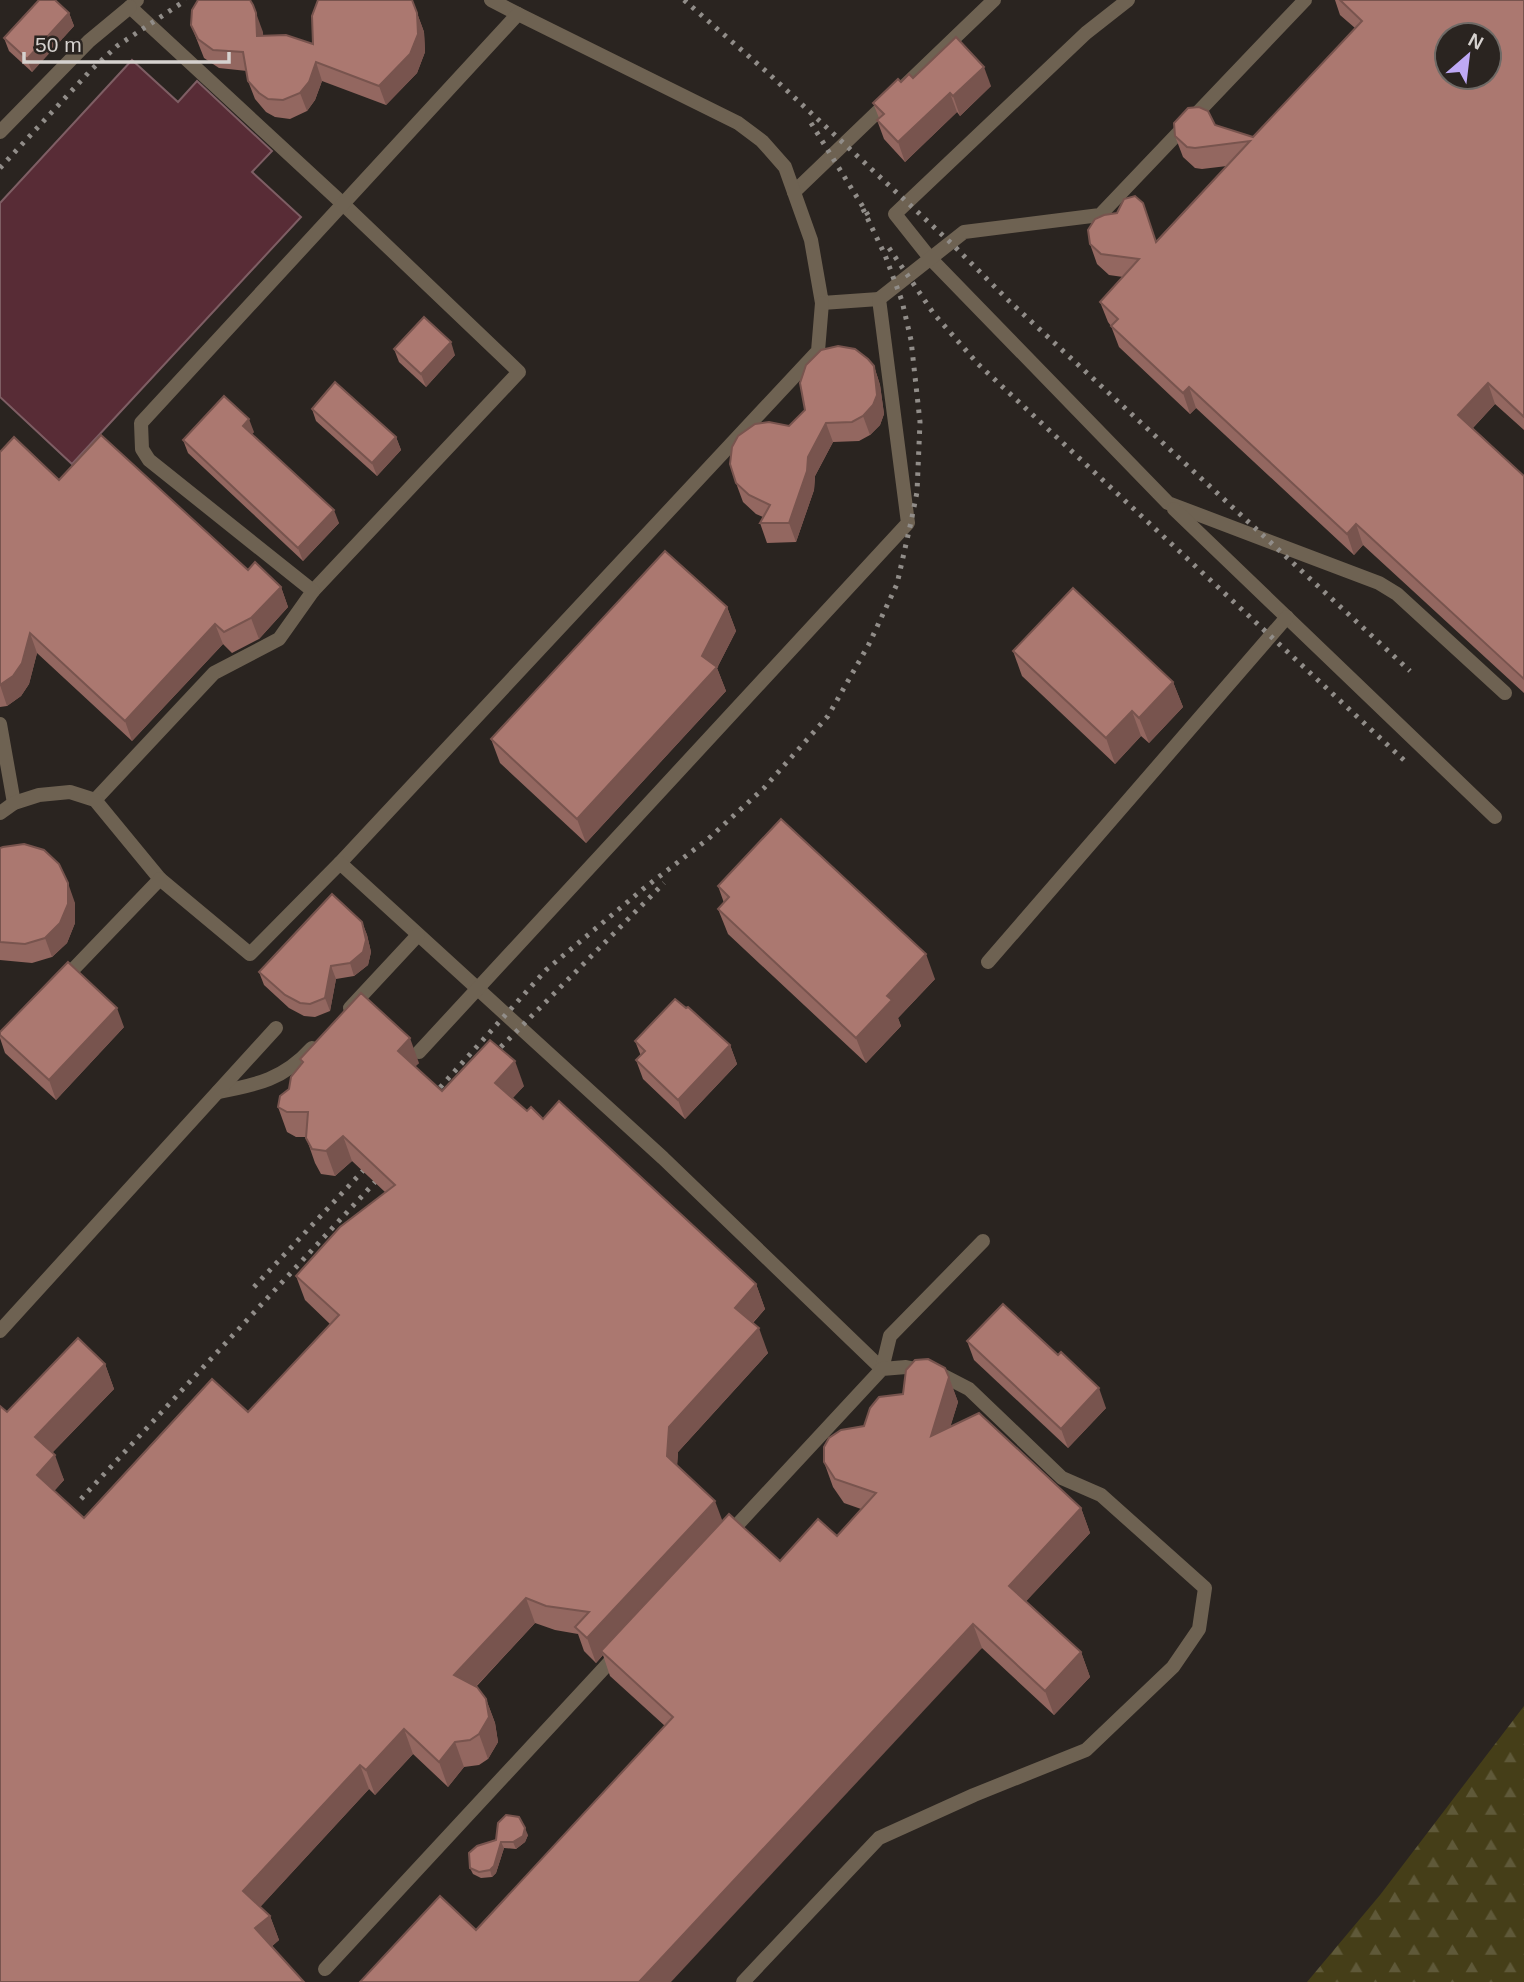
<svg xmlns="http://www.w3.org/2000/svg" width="1524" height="1982" viewBox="0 0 1524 1982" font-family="Helvetica,sans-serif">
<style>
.forest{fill:url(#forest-firs)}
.water{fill:#582c36;stroke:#7e5e64;stroke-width:2}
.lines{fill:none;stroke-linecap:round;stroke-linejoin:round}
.lane{stroke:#6e6252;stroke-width:14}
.rail{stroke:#918d89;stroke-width:5;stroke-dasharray:3.5 7;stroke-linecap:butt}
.wall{fill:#936760}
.shaded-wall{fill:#78544e}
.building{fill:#ab7870;stroke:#78544e;stroke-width:2;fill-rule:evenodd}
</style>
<defs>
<pattern id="forest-firs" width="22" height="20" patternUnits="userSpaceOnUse" patternTransform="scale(1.75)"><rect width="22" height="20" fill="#453e18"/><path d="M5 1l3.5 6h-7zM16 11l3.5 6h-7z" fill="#5f5939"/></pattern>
</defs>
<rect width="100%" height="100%" fill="#2a2420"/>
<path class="forest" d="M1524,1706V1982H1307L1380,1895Z"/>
<path class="water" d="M132,60L178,102L197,81L272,151L252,172L301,217L72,464L0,397V203Z"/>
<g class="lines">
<g class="lane">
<path d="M137,0L130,7L343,204L519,372L313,591"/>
<path d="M491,0L518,14"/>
<path d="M1128,0L1086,33L895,214L930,258L1168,503L1379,583L1397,594L1505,693"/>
<path d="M0,132L89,41L130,7"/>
<path d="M794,192L994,0"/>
<path d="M1174,509L1495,817"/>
<path d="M0,724L14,803"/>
<path d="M95,800L214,673L279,639L313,591L149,460L142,449L141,423L518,14L738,123L762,141L785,167L811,240L822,303L879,299"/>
<path d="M0,813L14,803L39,795L70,792L95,800L160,879"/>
<path d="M340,863L818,351L822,303"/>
<path d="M988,962L1287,617"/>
<path d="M62,981L160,879L250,954L340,863L663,1158L882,1369"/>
<path d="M350,1008L418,935"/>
<path d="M419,1052L908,523L879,299L964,232L1100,215L1305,0"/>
<path d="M218,1092C257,1085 284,1079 312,1048"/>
<path d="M0,1331L276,1028"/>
<path d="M882,1369L890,1336L983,1241"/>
<path d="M726,1537L882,1369L906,1367L940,1374L969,1389L1062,1478L1101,1495L1205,1588L1199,1629L1173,1667L1086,1750L974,1795L879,1838L743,1982"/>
<path d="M325,1969L619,1652"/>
</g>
<g class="rail">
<path d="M684,0L768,73L951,243L1009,301L1410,671"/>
<path d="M811,123L868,215"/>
<path d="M0,168L91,70L117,46L186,0"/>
<path d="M889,248L934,314L978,364L1407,763"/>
<path d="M486,1062L664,883"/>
<path d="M426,1103L546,970L643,889L708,839L764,788L828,716L869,644L897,584L911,522L917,492L920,422L911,340L902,301L885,255L863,209"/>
<path d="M254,1287L376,1157"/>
<path d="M81,1499L389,1167"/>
</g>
</g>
<g class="wall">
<path d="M1335,0H1524V430L1495,404L1473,428L1524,476V693L1363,545L1354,555L1196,408L1190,414L1119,347L1111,326L1108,322L1100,302L1123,277L1109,275L1097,264L1090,244L1156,241L1227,166L1202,169L1195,168L1183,157L1175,136L1215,125L1253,137L1355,28L1340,15Z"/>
<path d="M69,13L74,26L32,72L9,51L4,38Z"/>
<path d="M417,13L424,32L425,52L417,73L386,105L322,81L315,100L307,111L290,119L275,117L266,112L255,99L248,81L247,71L219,68L204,58L191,25L263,32V36L313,44Z"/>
<path d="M913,78L991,86L960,116L957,112L905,162L884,139L877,120L879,118L873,103L901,82Z"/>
<path d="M394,349L455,355L426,387L399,362Z"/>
<path d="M874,366L880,385L884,414L880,425L870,435L859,441L833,442L815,476L814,490L796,542L767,543L760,523L763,517L756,514L743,502L736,483L789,426Z"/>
<path d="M312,409L396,437L401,450L377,476L316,421Z"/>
<path d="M254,432L252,434L339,523L303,561L188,453L183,440Z"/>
<path d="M0,452L59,480L281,587L288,607L259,639L232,653L223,644L132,741L37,653L29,684L21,696L7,706L0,707Z"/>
<path d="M727,607L736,631L717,668L726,691L586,843L500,763L491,739Z"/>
<path d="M1013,651L1173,682L1183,707L1149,743L1141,736L1115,764L1022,676Z"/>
<path d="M0,848L75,903V923L67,943L52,957L32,963L0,960Z"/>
<path d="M718,886L935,979L898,1018L901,1026L866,1063L728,934L718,909L724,903Z"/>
<path d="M362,922L367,935L371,952L368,965L354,976L336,979L330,1011L315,1017L304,1016L289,1008L264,985L259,972Z"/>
<path d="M124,1027L56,1100L5,1053L0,1038V1032Z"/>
<path d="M635,1041L730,1045L737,1064L685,1119L643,1079L636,1060L641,1056Z"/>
<path d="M300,1059L419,1063L415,1066L442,1091L524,1086L512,1098L527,1111L543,1119L756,1284L765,1309L753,1323L768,1353L678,1452L677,1466L722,1521L780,1561L837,1536L861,1509L844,1503L833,1487L824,1462L864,1426L903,1394L945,1368L958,1402L950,1427L1081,1508L1090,1533L1026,1601L1081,1652L1090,1677L1054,1715L982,1648L476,1930L665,1726L610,1676L603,1655L596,1663L584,1651L578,1634L555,1630L535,1623L476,1687L486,1699L495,1723L498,1742L488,1759L479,1765L464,1767L448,1787L413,1754L375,1795L369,1789L260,1907L270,1916L279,1940L271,1947L0,1982L7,1412L105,1364L114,1389L52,1453L64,1480L54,1491L84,1518L248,1412L330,1324L305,1300L296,1276L385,1192L352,1161L335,1176L321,1174L315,1163L306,1137H296L287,1132L278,1107L289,1089L302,1064Z"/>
<path d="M967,1341L1106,1408L1068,1448L974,1360Z"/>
<path d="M528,1835L525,1842L516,1849L504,1848L496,1873L492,1877L481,1878L473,1874L470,1868L496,1840Z"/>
</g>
<g class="shaded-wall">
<path d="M253,5L263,32L264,55L257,36Z"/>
<path d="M69,13L74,26L32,72L27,59Z"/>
<path d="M417,13L424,32L425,52L417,73L386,105L379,86Z"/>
<path d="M316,62L322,81L315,100L307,111L300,93Z"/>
<path d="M984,67L991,86L960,116L953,96Z"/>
<path d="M950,93L957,112L905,162L898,142Z"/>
<path d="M451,342L455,355L426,387L421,374Z"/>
<path d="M874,366L880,385L884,414L880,425L870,435L863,416Z"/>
<path d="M1488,383L1495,404L1466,435L1458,415Z"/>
<path d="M1189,387L1196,408L1190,414L1183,393Z"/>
<path d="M249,419L254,432L247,438L243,426Z"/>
<path d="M826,423L833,442L815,476L814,490L796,542L789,523L808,457Z"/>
<path d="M396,437L401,450L377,476L372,463Z"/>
<path d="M334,510L339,523L303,561L298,548Z"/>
<path d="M1356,524L1363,545L1354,555L1347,534Z"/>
<path d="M281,587L288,607L259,639L251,618Z"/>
<path d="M727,607L736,631L717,668L726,691L586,843L577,819L702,656Z"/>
<path d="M215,624L223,644L132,741L125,721Z"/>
<path d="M30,633L37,653L29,684L21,696L7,706L0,685Z"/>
<path d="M1173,682L1183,707L1149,743L1139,718Z"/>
<path d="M1132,711L1141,736L1115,764L1106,738Z"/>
<path d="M68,883L75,903V923L67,943L52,957L45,938Z"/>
<path d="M362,922L367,935L371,952L368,965L354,976L350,963Z"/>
<path d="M926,954L935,979L898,1018L901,1026L866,1063L856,1038L887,996Z"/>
<path d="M331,966L336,979L330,1011L325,998Z"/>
<path d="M117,1008L124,1027L56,1100L49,1080Z"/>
<path d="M410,1038L419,1063L407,1075L398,1051Z"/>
<path d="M730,1045L737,1064L685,1119L678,1100Z"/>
<path d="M515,1061L524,1086L504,1108L495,1083Z"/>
<path d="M343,1136L352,1161L335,1176L326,1151Z"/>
<path d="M756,1284L765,1309L744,1332L735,1308Z"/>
<path d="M759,1328L768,1353L678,1452L676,1481L667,1456L669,1427Z"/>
<path d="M105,1364L114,1389L44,1461L35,1437Z"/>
<path d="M949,1377L958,1402L940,1461L931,1436Z"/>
<path d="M1099,1388L1106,1408L1068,1448L1061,1429Z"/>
<path d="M55,1455L64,1480L46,1500L37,1475Z"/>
<path d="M715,1501L724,1525L601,1651L603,1655L596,1663L587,1638Z"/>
<path d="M1081,1508L1090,1533L1018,1610L1009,1586Z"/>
<path d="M526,1598L535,1623L463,1700L454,1675Z"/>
<path d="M973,1624L982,1648L671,1982H639Z"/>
<path d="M1081,1652L1090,1677L1054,1715L1045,1691Z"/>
<path d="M486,1699L495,1723L498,1742L488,1759L479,1734Z"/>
<path d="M404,1729L413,1754L375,1795L366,1770Z"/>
<path d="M455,1742L464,1767L448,1787L439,1762Z"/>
<path d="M360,1765L369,1789L252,1916L243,1891Z"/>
<path d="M525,1828L528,1835L525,1842L516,1849L513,1842Z"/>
<path d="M501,1842L504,1848L496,1873L492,1877L490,1870Z"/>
<path d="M270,1916L279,1940L264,1953L255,1928Z"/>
</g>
<g class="building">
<path d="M39,0H55L69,13L27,59L4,38Z"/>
<path d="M198,0H250L253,5L256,13L257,36L286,35L313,44L312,16L318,0H412L417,13L418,34L410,54L379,86L316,62L309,82L300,93L283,100L268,99L259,93L248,81L243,52L213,50L198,39L191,25L192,10Z"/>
<path d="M1340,0H1524V417L1488,383L1458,415L1524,476V679L1356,524L1347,534L1189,387L1183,393L1111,326L1118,319L1100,302L1139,259L1101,254L1090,244L1088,230L1095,219L1104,215L1117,213L1124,199L1135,196L1143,203L1156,242L1250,141L1195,148L1187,147L1175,136L1174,123L1188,108L1199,107L1208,111L1215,125L1253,137L1362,21ZM1447,35H1489V77H1447Z"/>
<path d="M956,37L984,67L953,96L950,93L898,142L877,120L884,114L873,103L898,79L901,82L909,74L913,78Z"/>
<path d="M424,317L451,342L421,374L394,349Z"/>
<path d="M838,346L855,349L868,359L874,366L877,395L873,405L863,416L852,422L826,423L808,457L807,471L789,523H760L770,505L749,495L736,483L730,464L732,447L738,436L755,424L769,422L789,426L805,410L800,383L806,365L821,350Z"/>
<path d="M335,382L396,437L372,463L312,409Z"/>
<path d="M224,396L249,419L243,426L334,510L298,548L183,440Z"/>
<path d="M101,435L248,570L255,562L281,587L251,618L224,632L215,624L125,721L30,633L22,663L13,676L0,685V452L14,437L59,480Z"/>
<path d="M665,551L727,607L702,656L717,667L577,819L491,739Z"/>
<path d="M1073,588L1173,682L1139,718L1132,711L1106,738L1013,651Z"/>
<path d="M781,819L926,954L887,996L892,1000L856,1038L718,909L729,897L718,886Z"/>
<path d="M24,844L44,850L59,864L68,883V904L60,923L45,938L25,944L0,942V848L3,847Z"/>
<path d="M332,894L362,922L366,940L363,952L350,963L331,966L325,998L310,1004L300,1003L285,995L259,972Z"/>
<path d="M68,962L117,1008L49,1080L0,1035V1032Z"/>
<path d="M361,993L410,1038L398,1051L442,1091L490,1040L515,1061L495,1083L527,1111L531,1107L543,1119L559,1101L756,1284L735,1308L759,1328L669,1427L667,1456L715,1501L587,1638L575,1627L589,1612L546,1606L526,1598L454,1675L477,1687L486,1699L489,1717L479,1734L470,1740L455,1742L439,1762L404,1729L366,1770L360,1765L243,1891L270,1916L255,1928L304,1982H0V1406L7,1412L78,1338L105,1364L35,1437L55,1455L37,1475L84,1518L212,1379L248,1412L339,1315L296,1276L340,1227L395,1185L343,1136L326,1151L312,1149L306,1138L308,1112H287L278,1107L280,1096L289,1089L291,1077L303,1062L300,1059Z"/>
<path d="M675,999L686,1008L688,1007L730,1045L678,1100L636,1060L645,1051L635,1041Z"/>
<path d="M1003,1304L1058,1355L1061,1352L1099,1388L1061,1429L967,1341Z"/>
<path d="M928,1359L945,1368L949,1377L931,1436L979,1413L1081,1508L1009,1586L1081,1652L1045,1691L973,1624L639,1982H360L440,1896L476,1930L673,1717L601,1651L729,1514L780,1561L818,1519L837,1536L876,1493L835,1479L824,1462V1447L829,1438L841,1430L864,1426L870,1408L879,1397L903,1394L906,1370L915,1360Z"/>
<path d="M506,1815L519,1817L525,1828L523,1836L513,1842H501L494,1866L490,1870L479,1872L470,1868L469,1853L477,1846L496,1840L498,1823Z"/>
</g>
<g transform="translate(1468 56) rotate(28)"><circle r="33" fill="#2a2420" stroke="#6f6a66" stroke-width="2"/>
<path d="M0-5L12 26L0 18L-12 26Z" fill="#bea9f5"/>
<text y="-10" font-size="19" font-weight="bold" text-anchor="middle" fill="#d6d2cf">N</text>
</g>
<path d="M24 52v10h205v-10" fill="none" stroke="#d6d2cf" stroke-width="3.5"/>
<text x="35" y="52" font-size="21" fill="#d6d2cf" stroke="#2a2420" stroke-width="5" paint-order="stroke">50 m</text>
</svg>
